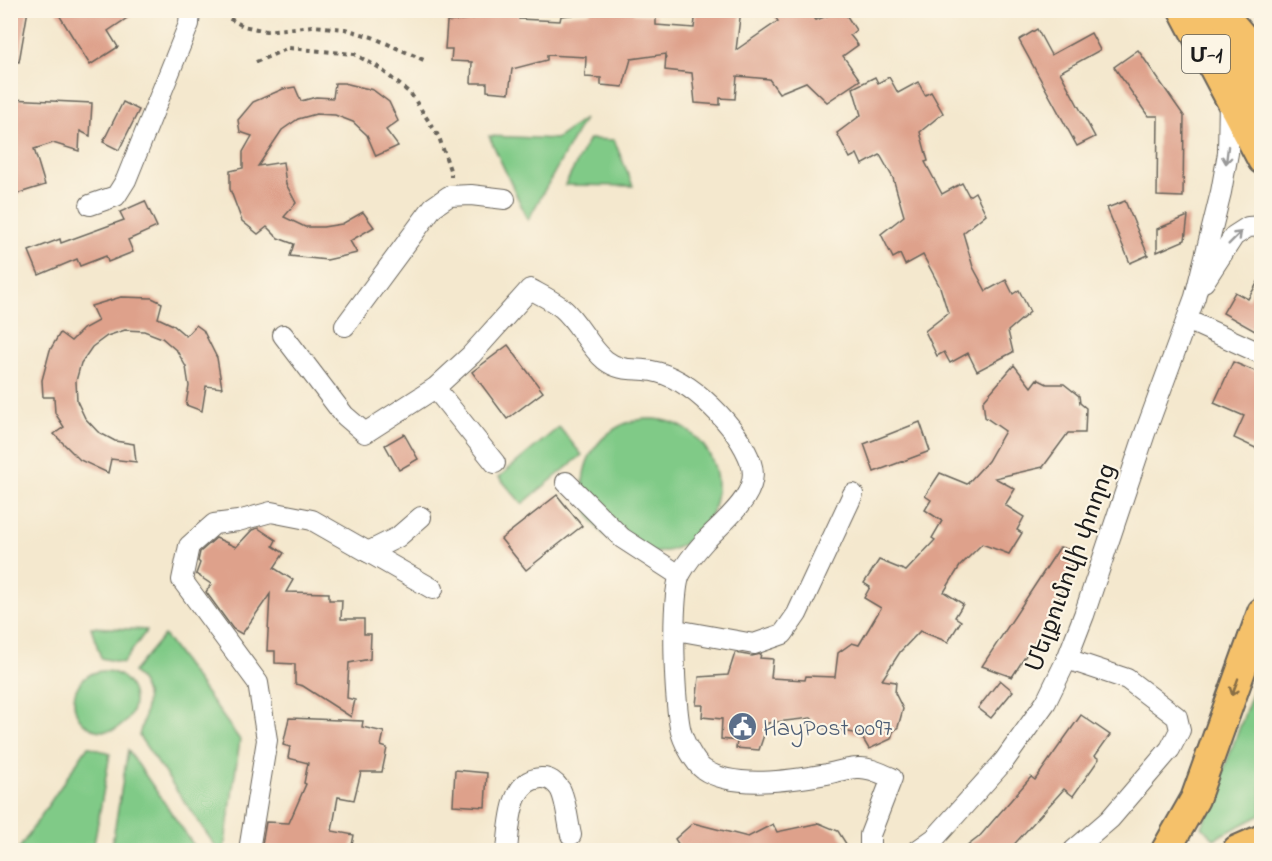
<svg xmlns="http://www.w3.org/2000/svg" width="1272" height="861" viewBox="0 0 1272 861" font-family="'Indie Flower','Noto Sans Armenian',sans-serif">
<style>
.green{fill:#80ca87;stroke:#4e7352;stroke-width:1.5}
.building{fill:#dea18b}
.lines{fill:none;stroke-linecap:round;stroke-linejoin:round}
.minor-casing{stroke:#68635a;stroke-width:22}
.highway-casing{stroke:#68635a;stroke-width:32}
.path{stroke:#68635a;stroke-width:4;stroke-dasharray:4.5 4.5;stroke-linecap:butt}
.minor{stroke:#fff;stroke-width:20}
.highway{stroke:#f5c16b;stroke-width:28}
.oneway{stroke:#999}
.oneway2{stroke:#886e44}
.labels{text-anchor:middle;stroke-width:4.5;stroke-linejoin:round;paint-order:stroke}
.shield{fill:#fcf5e5;stroke:#5f5d58;stroke-width:1.5}
.shield-label{font-size:22px;font-weight:bold;fill:#1c1c1c}
.street-label{font-size:24px;fill:#1c1c1c;stroke:#fcf5e5}
.service-label{font-size:24px;fill:#4e5e75;stroke:#fcf5e5;text-anchor:start}
</style>
<rect width="100%" height="100%" fill="#fcf5e5"/>
<filter id="ink" filterUnits="userSpaceOnUse"><feTurbulence type="fractalNoise" baseFrequency=".0167" numOctaves="2"/><feDisplacementMap in="SourceGraphic" scale="12" xChannelSelector="R" yChannelSelector="G"/><feConvolveMatrix kernelMatrix="1 2 1 2 8 2 1 2 1" color-interpolation-filters="sRGB"/></filter>
<filter id="wash" filterUnits="userSpaceOnUse"><feTurbulence type="fractalNoise" baseFrequency=".008" numOctaves="4" result="noise"/><feDisplacementMap in="SourceGraphic" scale="24" xChannelSelector="R" yChannelSelector="G"/><feGaussianBlur stdDeviation="1.35" result="paint"/><feColorMatrix in="noise" values="0 0 0 0 0 0 0 0 0 0 0 0 0 0 0 0 0 1.4 0 .05"/><feComposite in="paint" operator="in"/></filter>
<g filter="url(#wash)">
<rect width="100%" height="100%" fill="#f4e8ce"/>
<g class="green">
<path d="M584,119L528,220L489,136L556,139Z"/>
<path d="M589,139L614,140L633,186L565,185Z"/>
<circle cx="650" cy="486" r="67"/>
<path d="M559,427L582,455L522,504L499,477Z"/>
<path d="M91,627L147,630L123,663L101,658Z"/>
<path d="M164,635L240,740L224,850H218L139,736C145,711 155,693 133,672Z"/>
<path d="M1261,671V815L1214,839L1202,827Z"/>
<circle cx="104" cy="701" r="30"/>
<path d="M88,746L110,754L93,850H18Z"/>
<path d="M128,750L197,850H111Z"/>
</g>
<g id="blocks">
<g class="building">
<path d="M10,10H28L19,62L10,61Z"/>
<path d="M56,10H139L108,31L118,47L90,65Z"/>
<path d="M478,10H520L519,19L560,21L561,16L590,13L591,10H634L633,14L656,15V25L694,28L696,10H741L736,50L778,21L770,10H807L816,20L843,10L856,30L850,35L858,45L843,56L860,80L827,102L806,82L779,93L769,79L737,76L735,99L720,98V105L695,103L692,73L665,70L666,54L631,59L623,87L601,85V78L585,77L586,57L547,55V60L512,69L509,93L487,91V83H471L472,62L451,61L452,49H445L447,22L476,18Z"/>
<path d="M1037,29L1051,55L1091,33L1100,50L1060,72L1095,137L1077,146L1019,40Z"/>
<path d="M1138,50L1184,116L1183,197L1157,196L1158,116H1148L1114,67Z"/>
<path d="M875,77L878,83L889,77L898,93L918,82L925,95L931,92L943,113L920,132L928,161L925,162L942,194L962,183L969,196L975,192L986,214L963,233L973,267L986,291L1006,280L1013,294L1019,290L1030,312L1008,331L1013,352L977,371L968,353L950,363L944,352L937,356L925,331L948,313L940,287L923,255L905,265L900,254L893,258L881,234L904,216L893,178L880,155L862,165L857,154L850,158L837,133L861,115L853,88Z"/>
<path d="M335,83H344L373,90L389,102L398,121L386,130L398,146L376,156L367,135L353,122L335,115L316,114L298,119L282,130L258,166L283,162L286,184L296,203L284,217L305,227H323L342,224L363,212L374,227L350,241L357,253L327,260L290,256L294,244L278,238L267,227L258,234L242,221L230,189V171L243,168V152L252,136L240,132L238,120L253,102L283,89L295,87L301,101L316,97L333,98Z"/>
<path d="M10,99L92,103L90,136L80,131L79,151L53,143L34,149L45,185L13,195L10,183Z"/>
<path d="M123,102L139,110L119,150L103,142Z"/>
<path d="M145,201L157,227L128,240L133,252L108,262L106,256L80,266L77,259L39,275L29,251L60,239L61,243L124,220L120,212Z"/>
<path d="M1125,201L1148,255L1130,263L1107,208Z"/>
<path d="M1188,216L1185,240L1157,252V229Z"/>
<path d="M1262,275V335L1223,313L1235,292L1248,299Z"/>
<path d="M121,297L152,298L162,303L158,318L173,325L186,336L196,325L203,330L217,358L222,388L206,386L202,411L186,405L189,386L186,367L177,351L162,338L144,331L125,330L107,336L92,347L81,363L76,381L77,401L85,418L98,432L115,441L134,444L136,462L111,459L108,473L80,460L54,434L64,427L55,413L54,397H43L42,380L50,350L60,333L71,341L83,329L98,321L91,306Z"/>
<path d="M508,345L543,392L507,419L472,372Z"/>
<path d="M1233,362L1262,374V451L1234,438L1244,416L1214,403Z"/>
<path d="M1014,365L1031,387L1037,379L1047,384H1064L1079,396L1080,403L1086,408L1085,433H1068L1043,467L995,478L1015,489L1005,505L1024,517L1017,530L1022,533L1009,554L982,544L960,566L944,592L963,604L955,617L961,621L948,642L920,631L900,652L882,680L896,682L895,693L903,709L898,727L893,732L891,739L869,749L860,734L819,727L811,718L768,723L759,750L736,748L737,741L721,739L722,719L702,717L703,705H696L699,677L728,675L735,653L752,656L761,654L760,658L773,659L771,678L805,680L806,676L835,677L838,653L852,643L859,645L881,608L864,598L870,587L864,583L879,560L906,571L935,540L932,538L942,521L925,510L931,500L925,496L940,473L967,484L988,461L1005,431L985,417L983,401Z"/>
<path d="M920,422L930,451L874,472L864,444Z"/>
<path d="M404,434L418,459L399,470L385,445Z"/>
<path d="M557,495L582,526L526,570L501,539Z"/>
<path d="M258,528L276,540L273,546L284,553L274,568L293,580L286,592L329,593V600H342L341,619H364V634H371L370,659L349,663L347,698L355,700L351,717L303,686L295,684V664L275,663V651H267L270,594L242,634L233,629L206,592L211,584L196,574L200,563L198,561L200,552L216,538L236,547L252,530Z"/>
<path d="M1060,547L1076,552L1054,612L1012,677L982,666Z"/>
<path d="M1000,680L1013,691L991,718L978,708Z"/>
<path d="M1081,715L1110,735L1095,756L1099,759L1073,796L1064,789L1009,850H962L979,837L1031,777L1035,780Z"/>
<path d="M289,718L363,721L362,727L384,732L381,746L387,748L382,772H361L354,800L338,797L332,831L354,835L351,850H261L266,822L289,823L306,784L304,783L308,763L288,758L290,747L283,745Z"/>
<path d="M455,770L487,773L485,807L453,805Z"/>
<path d="M693,823L748,837L773,824L777,832L819,823L838,831L850,850H682L675,839Z"/>
</g>
</g>
</g>
<g filter="url(#ink)">
<use href="#blocks" fill-opacity="0" stroke="#68635a" stroke-width="1.5"/>
<g class="lines">
<defs>
<g id="minor">
<path d="M90,205L116,196L126,180L189,24L190,10"/>
<path d="M1204,282L1234,236L1248,227L1262,226"/>
<path d="M1187,320L1262,354"/>
<path d="M345,326L433,207L449,196L471,195L505,199"/>
<path d="M283,335L344,415L365,433L435,388L471,355L530,289C541,295 552,300 562,308C579,322 588,346 605,360C620,372 635,368 652,371C691,378 738,427 751,463C762,494 722,522 705,541C697,550 687,562 681,573C670,591 674,714 682,735C685,744 695,763 703,769C733,790 793,780 827,774C837,772 848,768 858,768C870,767 882,774 892,778L870,835V850"/>
<path d="M435,388L495,463"/>
<path d="M566,482L622,538L679,575"/>
<path d="M368,552L398,537L421,517"/>
<path d="M676,630L754,644L783,634L797,614L853,494"/>
<path d="M1067,659L1127,679L1177,717L1180,730L1170,749L1110,819L1074,850"/>
<path d="M249,850L267,740L258,683L182,580L189,546L214,524L238,521L271,512L312,520L433,589"/>
<path d="M507,850C510,826 509,780 541,778C549,777 556,783 560,789C566,799 568,823 571,835"/>
<path d="M918,850L935,838L1004,761L1046,702L1067,659L1084,615L1145,433L1195,297L1221,192L1228,153L1229,99"/>
</g>
<g id="highway">
<path d="M1183,10L1262,160"/>
<path d="M1209,10L1262,112"/>
<path d="M1222,13L1253,49L1262,67"/>
<path d="M1166,850L1195,799L1262,612"/>
<path d="M1237,850L1262,839"/>
</g>
</defs>
<use href="#minor" class="minor-casing"/>
<use href="#highway" class="highway-casing"/>
<g class="path">
<path d="M214,10L243,26L266,31L313,26L345,29L372,37L426,61"/>
<path d="M256,62L289,48L354,54L378,67L411,94L439,137L451,173V177"/>
</g>
<use href="#minor" class="minor"/>
<use href="#highway" class="highway"/>
</g>
<defs><path id="oneway-shaft" d="M-6 0H5M1.5-3L5.5 0L1.5 3" fill="none" stroke-width="1.6" stroke-linecap="round" stroke-linejoin="round" transform="scale(1.5)"/></defs>
<g class="oneway">
<use href="#oneway-shaft" transform="translate(1227 155) rotate(97)"/>
<use href="#oneway-shaft" transform="translate(1235 238) rotate(-45)"/>
</g>
<use class="oneway2" href="#oneway-shaft" transform="translate(1235 687) rotate(110)"/>
</g>
<defs>
<symbol id="civic-disc" viewBox="-11 -11 22 22"><circle r="9.5" fill="#5c6f8a" stroke="#fcf5e5"/><path d="M-.6-6.5H3V-4.5H.6V-3L4-1V1h2V6H-6V1h2V-1L-.6-3ZM-1.2 2.5V6h2.4V2.5Z" fill="#fff"/></symbol>
</defs>
<g fill-rule="evenodd">
<use href="#civic-disc" x="726" y="710" width="33" height="33"/>
</g>
<g class="labels">
<rect class="shield" x="1182" y="35" width="48" height="38" rx="4.5"/>
<g class="shield-label">
<text x="1206" y="62">Մ-1</text>
</g>
<g class="street-label">
<text transform="translate(1070 567) rotate(-70)" y="8">Մելքումովի փողոց</text>
</g>
<g class="service-label">
<text x="763" y="735">HayPost 0097</text>
</g>
</g>
<rect width="1272" height="861" fill="none" stroke="#fcf5e5" stroke-width="36"/>
</svg>
